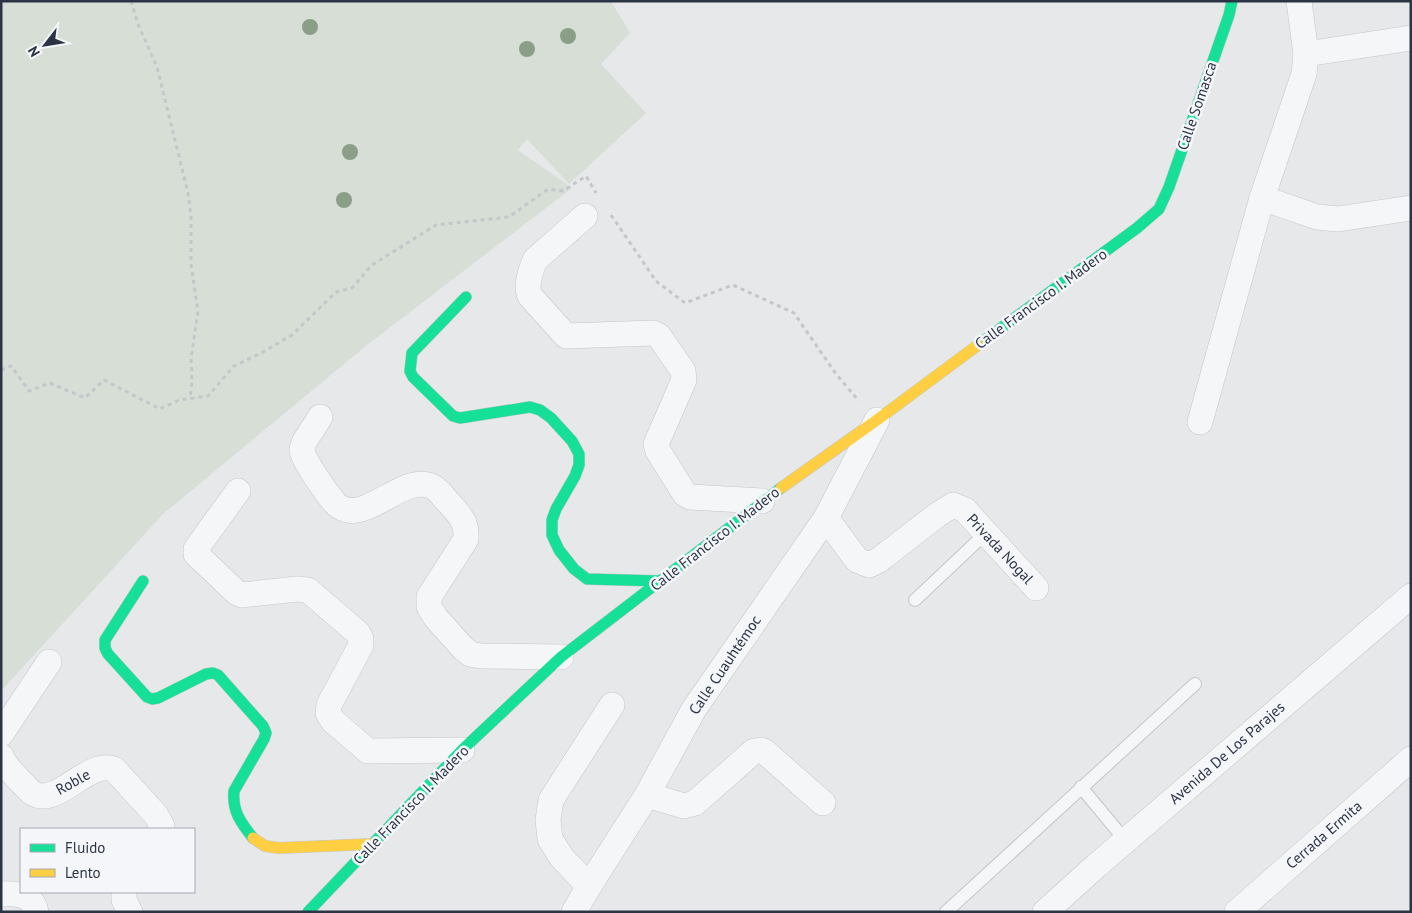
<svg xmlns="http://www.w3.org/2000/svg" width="1412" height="913" viewBox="0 0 1412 913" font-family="'PT Sans',sans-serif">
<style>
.green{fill:#d6ded6}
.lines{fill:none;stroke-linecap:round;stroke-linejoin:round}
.lane-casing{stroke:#c4c6c8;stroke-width:14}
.street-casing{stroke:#c4c6c8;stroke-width:26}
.fast-casing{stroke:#c4c6c8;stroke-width:12}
.slow-casing{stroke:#c4c6c8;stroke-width:12}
.path{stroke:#c5c6ca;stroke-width:3;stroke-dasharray:4 4;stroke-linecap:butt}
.lane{stroke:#f5f6f7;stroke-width:12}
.street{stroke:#f5f6f7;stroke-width:25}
.fast{stroke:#16e098;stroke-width:11}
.slow{stroke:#ffcf43;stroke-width:11}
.tree{fill:#8a9e88}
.labels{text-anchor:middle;stroke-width:5;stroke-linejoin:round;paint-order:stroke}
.street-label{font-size:15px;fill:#2b3445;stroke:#f4f6f9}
</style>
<rect width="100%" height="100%" fill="#e6e8ea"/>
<path class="green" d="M1,1H611L630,33L601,64L646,113L569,184L527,139L518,150L572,188L367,345L163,514L1,691Z"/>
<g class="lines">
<defs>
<g id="lane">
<path d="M915,600L986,533"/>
<path d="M1081,787L1125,840"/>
<path d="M946,912L1195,684"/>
</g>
<g id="street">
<path d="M1306,54L1411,38"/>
<path d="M1262,198L1317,217L1338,219L1411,208"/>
<path d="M585,216L535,260C531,270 525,286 530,296L566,336L653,333L659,336L683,371L684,380L656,444L658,451L685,494L690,497L762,501"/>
<path d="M320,417C316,425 302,442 302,450C302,459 329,497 337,505C339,507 344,509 347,510C374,515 407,473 433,487C439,490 444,498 449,503C460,516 467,521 466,539L429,597V607L436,618L463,648L470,654L481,656L561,657"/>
<path d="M1200,422L1262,198L1304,74L1306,54L1299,1"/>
<path d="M238,491L196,549V554L237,593L242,595L297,589L308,590L358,633L361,639V645L329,705L328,713L333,721L368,751L462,750"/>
<path d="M826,518L857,560L869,565L879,560L937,515L953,505L965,510L1036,588"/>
<path d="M1,734L49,662"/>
<path d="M1,756C6,768 14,774 22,783C26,786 30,792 34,794C59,806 87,760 114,769L156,815L162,826L160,829"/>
<path d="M647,795L684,806L695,803L754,751L761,750L765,752L823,803"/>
<path d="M589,886L562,858L550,839L548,820L551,800L612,705"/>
<path d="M124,892V900L130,912"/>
<path d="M1,894C16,893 33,894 36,912"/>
<path d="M574,912L589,886L647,795L694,709L826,518L877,420"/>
<path d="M1045,912L1096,866L1411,596"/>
<path d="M1237,912L1411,759"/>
</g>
<g id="fast">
<path d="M466,297L412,353L410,371L413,377L453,416L460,418L530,407L540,410L551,418L572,441L579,454V465L575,476L556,509L552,520V535L559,550L574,569L587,579L660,581"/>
<path d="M978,345L1137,228L1159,209L1169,187L1229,15L1232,1"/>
<path d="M143,581L105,640V648L108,654L147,697L152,699L158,698L206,674L213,673L218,675L263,726L266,733L264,739L234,791C232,811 241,823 253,838"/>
<path d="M308,912L462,750L561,657L781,488"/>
</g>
<g id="slow">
<path d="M781,488L877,420L978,345"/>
<path d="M253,838L265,846L279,848L372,844"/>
</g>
</defs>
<use href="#lane" class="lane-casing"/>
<use href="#street" class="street-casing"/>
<use href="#fast" class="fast-casing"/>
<use href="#slow" class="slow-casing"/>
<g class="path">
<path d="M131,1L138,24L157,67L188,193L191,217V264L198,311L191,359L192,382L190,399"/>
<path d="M611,215L656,281L685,303L733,285L794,313L836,374L859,401"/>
<path d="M1,370L11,366L29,391L50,383L85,398L104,380L160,409L179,400L208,396L234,366L263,352L292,335L336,292L352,288L372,265L436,225L509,217L548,189L563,191L586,176L596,193"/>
</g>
<use href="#lane" class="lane"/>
<use href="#street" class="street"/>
<use href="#fast" class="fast"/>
<use href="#slow" class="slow"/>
</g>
<g class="tree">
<circle cx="310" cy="27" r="8"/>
<circle cx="568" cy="36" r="8"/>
<circle cx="527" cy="49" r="8"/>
<circle cx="350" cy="152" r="8"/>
<circle cx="344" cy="200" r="8"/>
</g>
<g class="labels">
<g class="street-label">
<text transform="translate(1197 106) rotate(-71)" y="5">Calle Somasca</text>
<text transform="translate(1041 299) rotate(-36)" y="5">Calle Francisco I. Madero</text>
<text transform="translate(715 539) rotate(-38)" y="5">Calle Francisco I. Madero</text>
<text transform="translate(1000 549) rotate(47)" y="5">Privada Nogal</text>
<text transform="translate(725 665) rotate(-56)" y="5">Calle Cuauhtémoc</text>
<text transform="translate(1227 753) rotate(-41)" y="5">Avenida De Los Parajes</text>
<text transform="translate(73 782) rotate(-29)" y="5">Roble</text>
<text transform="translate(411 805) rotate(-46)" y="5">Calle Francisco I. Madero</text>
<text transform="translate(1324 835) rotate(-41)" y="5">Cerrada Ermita</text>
</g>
</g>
<rect width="1412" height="913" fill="none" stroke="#2b3445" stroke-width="5"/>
<rect x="20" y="828" width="175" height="65" fill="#f4f6f9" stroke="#a4a8b1"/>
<rect x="30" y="844" width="25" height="8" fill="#16e098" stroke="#a4a8b1"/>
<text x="65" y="853" font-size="15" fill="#2b3445">Fluido</text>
<rect x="30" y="869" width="25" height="8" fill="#ffcf43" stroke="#a4a8b1"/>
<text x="65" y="878" font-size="15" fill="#2b3445">Lento</text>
<g transform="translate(45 45) rotate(239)" stroke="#f4f6f9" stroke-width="4" paint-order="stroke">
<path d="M0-4L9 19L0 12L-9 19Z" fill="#2b3445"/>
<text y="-8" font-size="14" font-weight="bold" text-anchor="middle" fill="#2b3445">N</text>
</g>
</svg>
